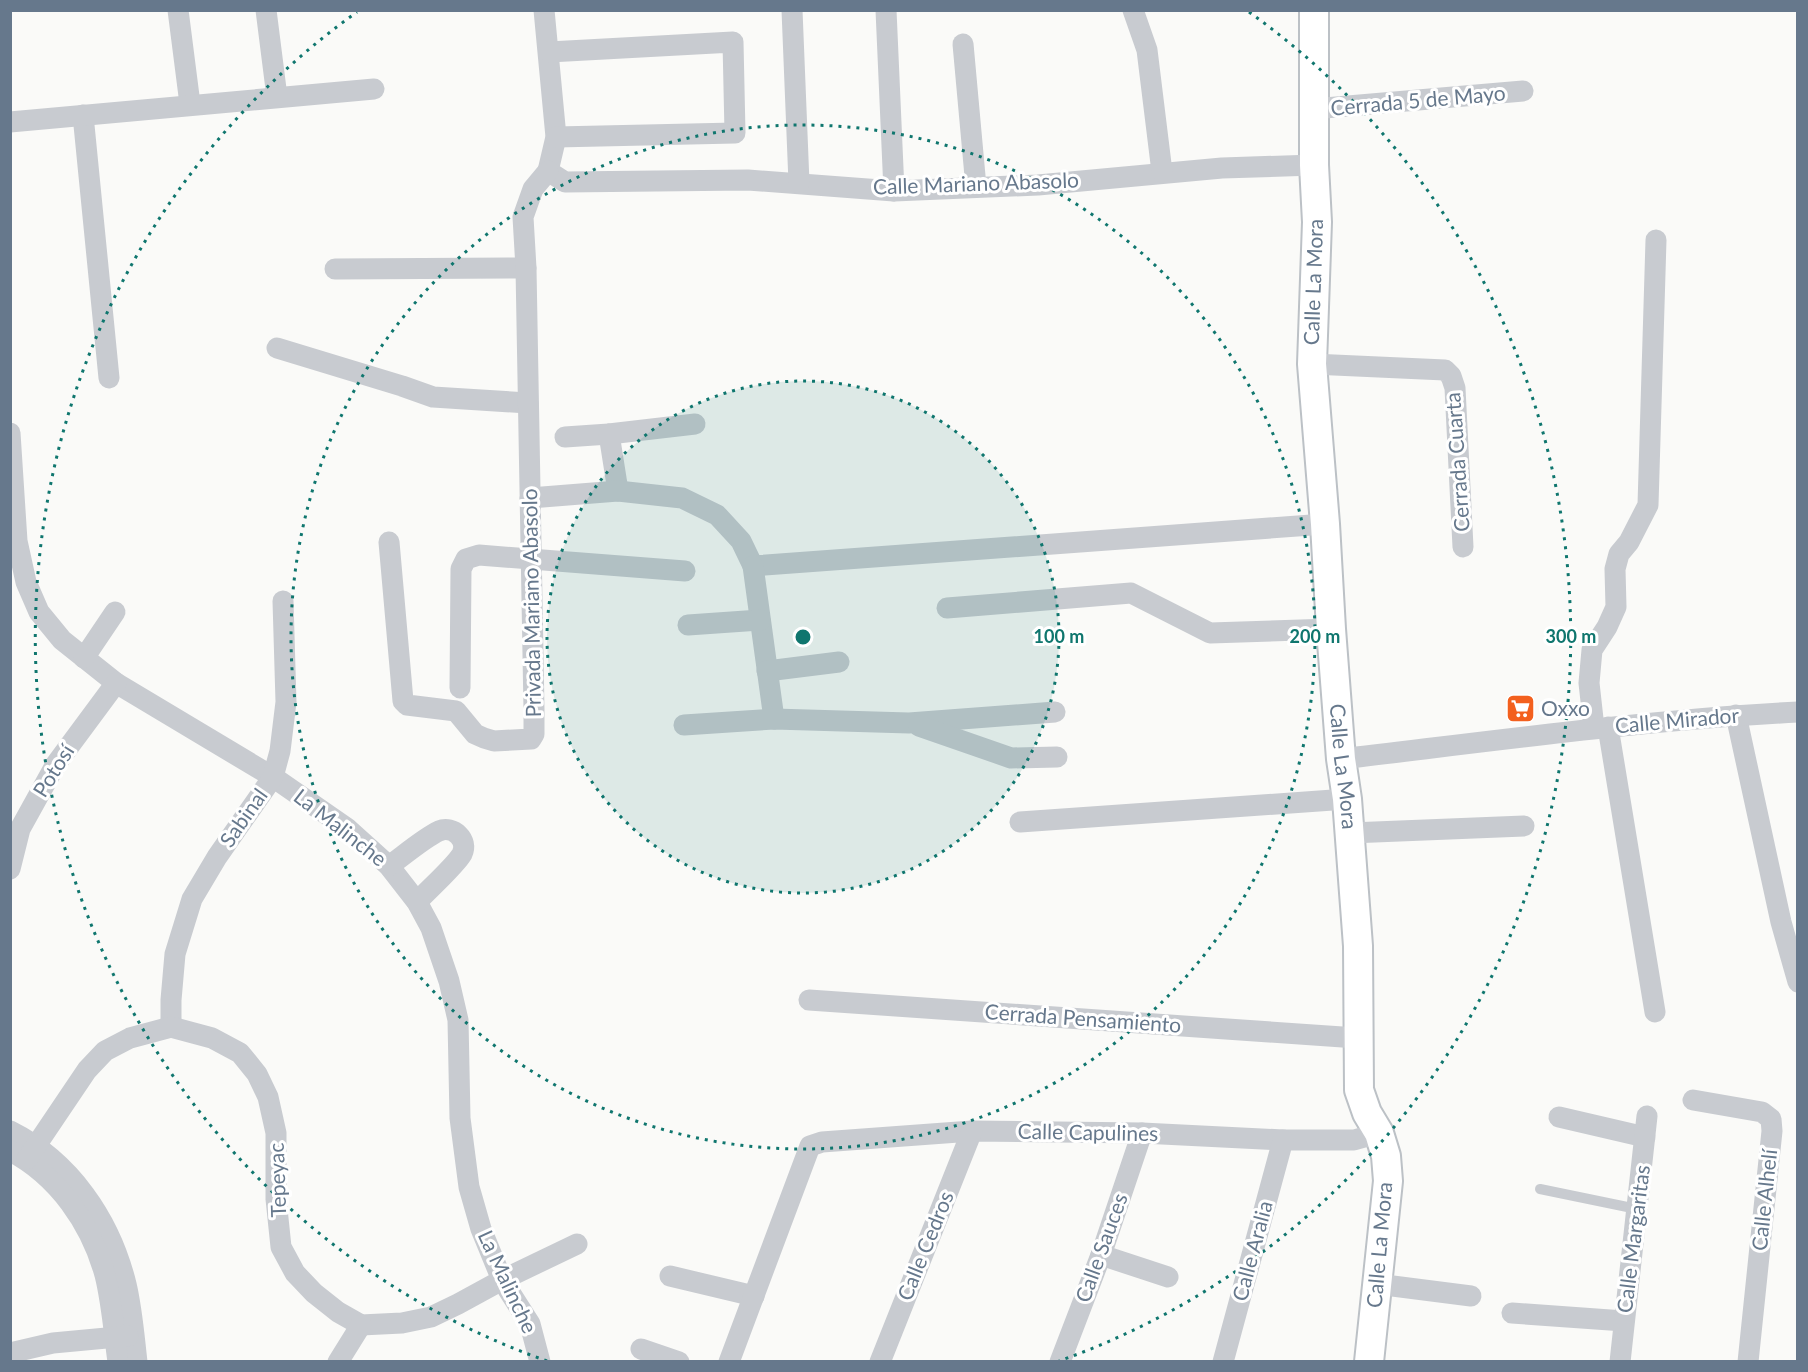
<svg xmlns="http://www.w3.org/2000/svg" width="1808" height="1372" viewBox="0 0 1808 1372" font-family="Lato,sans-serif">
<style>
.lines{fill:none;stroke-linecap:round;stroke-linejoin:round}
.secondary-casing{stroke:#bcc1c6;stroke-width:32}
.lane{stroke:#c8cbd0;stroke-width:10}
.street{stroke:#c8cbd0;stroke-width:21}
.secondary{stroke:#fff;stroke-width:28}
.ring{fill:none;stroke:#0f766e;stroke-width:3;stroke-dasharray:3 6}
.labels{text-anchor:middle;stroke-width:6;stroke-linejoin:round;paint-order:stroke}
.street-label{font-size:21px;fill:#66788c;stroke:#fff}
.poi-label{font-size:21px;fill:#66788c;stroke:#fff;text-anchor:start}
.centre{fill:#0f766e;stroke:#fff;stroke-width:3}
.ring-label{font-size:18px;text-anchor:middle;font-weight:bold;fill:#0f766e;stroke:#fff;stroke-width:6;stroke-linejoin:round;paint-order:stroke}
</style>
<rect width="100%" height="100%" fill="#fafaf8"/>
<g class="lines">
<defs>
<g id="secondary">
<path id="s1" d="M1314,10V165L1317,222L1312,364L1325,524L1331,629L1341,759L1347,799L1358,946L1359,1090L1367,1113L1379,1133L1386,1156L1388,1181L1369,1362"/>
</g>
</defs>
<use href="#secondary" class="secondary-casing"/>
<path class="lane" d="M1540,1189L1637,1209"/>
<g class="street">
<path d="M178,10L190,104"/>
<path d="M266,10L277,97"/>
<path d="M544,10L556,137L548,171L565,182L748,180L894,191L1038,185L1222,168L1314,165"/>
<path d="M792,10L799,183"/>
<path d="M886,10L894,191"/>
<path d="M1133,10L1147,50L1162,172"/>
<path d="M963,44L976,187"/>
<path d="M549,52L733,42L735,133L556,137"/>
<path d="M1313,109L1523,91"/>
<path d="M83,115L109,378"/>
<path d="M10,122L374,89"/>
<path d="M335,269L526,268"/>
<path d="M277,348L402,386L433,397L528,403"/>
<path d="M1312,364L1445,370L1451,376L1455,388L1463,547"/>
<path d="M10,433L17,541L26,582L39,612L62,640L116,683L273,777L348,829L389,866L417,902L431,928L449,981L458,1020L460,1118L469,1187L481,1229L502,1280L530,1324L540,1362"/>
<path d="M565,437L609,434"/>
<path d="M618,491L609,434L695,424"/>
<path d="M530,498L618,491L682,498L717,515L741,541L753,566L1325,524"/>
<path d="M389,542L403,701L407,705L456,711L475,734L484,738L494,741L531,739L534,734V710L526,268L523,217L533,189L548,171"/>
<path d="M753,566L774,719"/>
<path d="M947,608L1131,593L1210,633L1331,629"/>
<path d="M688,625L760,620"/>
<path d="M84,658L115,612"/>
<path d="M767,671L839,662"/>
<path d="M460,688L461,569L466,559L479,555L685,571"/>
<path d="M1736,715L1781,922L1798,982"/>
<path d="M684,725L774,719L909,723L1055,712"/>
<path d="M919,726L1011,758L1057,757"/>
<path d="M1608,727L1655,1012"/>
<path d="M1594,728L1589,683L1592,650L1607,627L1616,607L1615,569L1619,554L1629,542L1648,505L1656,240"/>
<path d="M1341,759C1493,741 1645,720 1798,712"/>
<path d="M1020,822L1347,799"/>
<path d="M1350,833L1524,826"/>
<path d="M389,866C403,856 424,838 439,831C453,825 469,840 462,854C456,865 427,891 417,902"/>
<path d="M10,869L20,829L56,764L116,683"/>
<path d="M809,1000L1357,1038"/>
<path d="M171,1027V1000L175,954L192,899L217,857L273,777L280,751L286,702L283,601"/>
<path d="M1693,1100L1762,1112L1771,1119L1772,1131L1748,1362"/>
<path d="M1559,1117L1645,1137"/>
<path d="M10,1131C70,1161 110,1219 126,1284C132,1309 134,1336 137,1362"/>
<path d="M10,1151C58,1176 91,1224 105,1275C112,1303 114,1333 118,1362"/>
<path d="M27,1159L87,1070L105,1051L130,1038L171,1027L212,1038L240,1053L257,1074L268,1097L276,1133V1199L281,1247L295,1273L314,1293L338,1312L361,1325L402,1323L431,1317L458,1304L502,1280L577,1244"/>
<path d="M1101,1255L1168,1277"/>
<path d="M670,1276L754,1296"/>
<path d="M1377,1284L1471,1296"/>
<path d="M1512,1313L1624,1321"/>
<path d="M641,1349L679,1362"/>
<path d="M10,1353L53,1343L128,1336"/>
<path d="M338,1362L361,1325"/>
<path d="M729,1362L810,1146L822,1142L972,1131L1142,1133L1283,1140H1354L1379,1133"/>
<path d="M880,1362L972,1131"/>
<path d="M1060,1362L1101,1255L1142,1133"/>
<path d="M1223,1362L1283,1140"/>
<path d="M1620,1362L1647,1116"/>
</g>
<use href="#secondary" class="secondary"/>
</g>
<circle cx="803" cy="637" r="256" fill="#0f766e" fill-opacity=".12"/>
<g class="ring">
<circle cx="803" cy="637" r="256"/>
<circle cx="803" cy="637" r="512"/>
<path d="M547 1361A768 768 0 0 1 357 12M1249 12A768 768 0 0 1 1059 1361"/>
</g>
<defs>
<symbol id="supermarket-square" viewBox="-11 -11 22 22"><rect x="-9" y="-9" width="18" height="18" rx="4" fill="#f3601e" stroke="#fff"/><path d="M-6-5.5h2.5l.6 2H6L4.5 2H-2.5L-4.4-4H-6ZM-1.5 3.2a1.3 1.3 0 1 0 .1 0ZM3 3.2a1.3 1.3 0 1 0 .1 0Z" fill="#fff"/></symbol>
</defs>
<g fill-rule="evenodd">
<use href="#supermarket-square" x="1504" y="692" width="33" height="33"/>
</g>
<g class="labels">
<g class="street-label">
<text transform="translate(1418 101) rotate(-5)" y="7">Cerrada 5 de Mayo</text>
<text transform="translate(976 184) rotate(-2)" y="7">Calle Mariano Abasolo</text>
<text transform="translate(1314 282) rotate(-88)" y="7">Calle La Mora</text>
<text transform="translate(1458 462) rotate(-94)" y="7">Cerrada Cuarta</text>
<text transform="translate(532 603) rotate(-91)" y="7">Privada Mariano Abasolo</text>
<text transform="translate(1677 721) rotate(-5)" y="7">Calle Mirador</text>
<text dy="7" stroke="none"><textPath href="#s1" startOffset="758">Calle La Mora</textPath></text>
<text transform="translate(54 771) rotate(-58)" y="7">Potosí</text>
<text transform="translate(244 818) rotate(-55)" y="7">Sabinal</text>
<text transform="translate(340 828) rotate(38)" y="7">La Malinche</text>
<text transform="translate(1083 1019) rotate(4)" y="7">Cerrada Pensamiento</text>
<text transform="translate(1088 1133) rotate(1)" y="7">Calle Capulines</text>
<text transform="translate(278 1180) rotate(-92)" y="7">Tepeyac</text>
<text transform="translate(1765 1200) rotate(-84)" y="7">Calle Alhelí</text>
<text transform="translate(1634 1239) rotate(-83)" y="7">Calle Margaritas</text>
<text transform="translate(1380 1245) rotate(-85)" y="7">Calle La Mora</text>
<text transform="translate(926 1246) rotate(-68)" y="7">Calle Cedros</text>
<text transform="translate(1102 1248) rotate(-70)" y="7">Calle Sauces</text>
<text transform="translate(1253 1251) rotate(-75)" y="7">Calle Aralia</text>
<text transform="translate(507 1282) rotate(65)" y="7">La Malinche</text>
</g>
<g class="poi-label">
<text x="1541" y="716">Oxxo</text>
</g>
</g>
<circle cx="803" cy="637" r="9" class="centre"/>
<g class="ring-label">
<text x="1059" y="643">100 m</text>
<text x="1315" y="643">200 m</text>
<text x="1571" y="643">300 m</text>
</g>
<rect width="1808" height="1372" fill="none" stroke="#66788c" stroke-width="24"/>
</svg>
